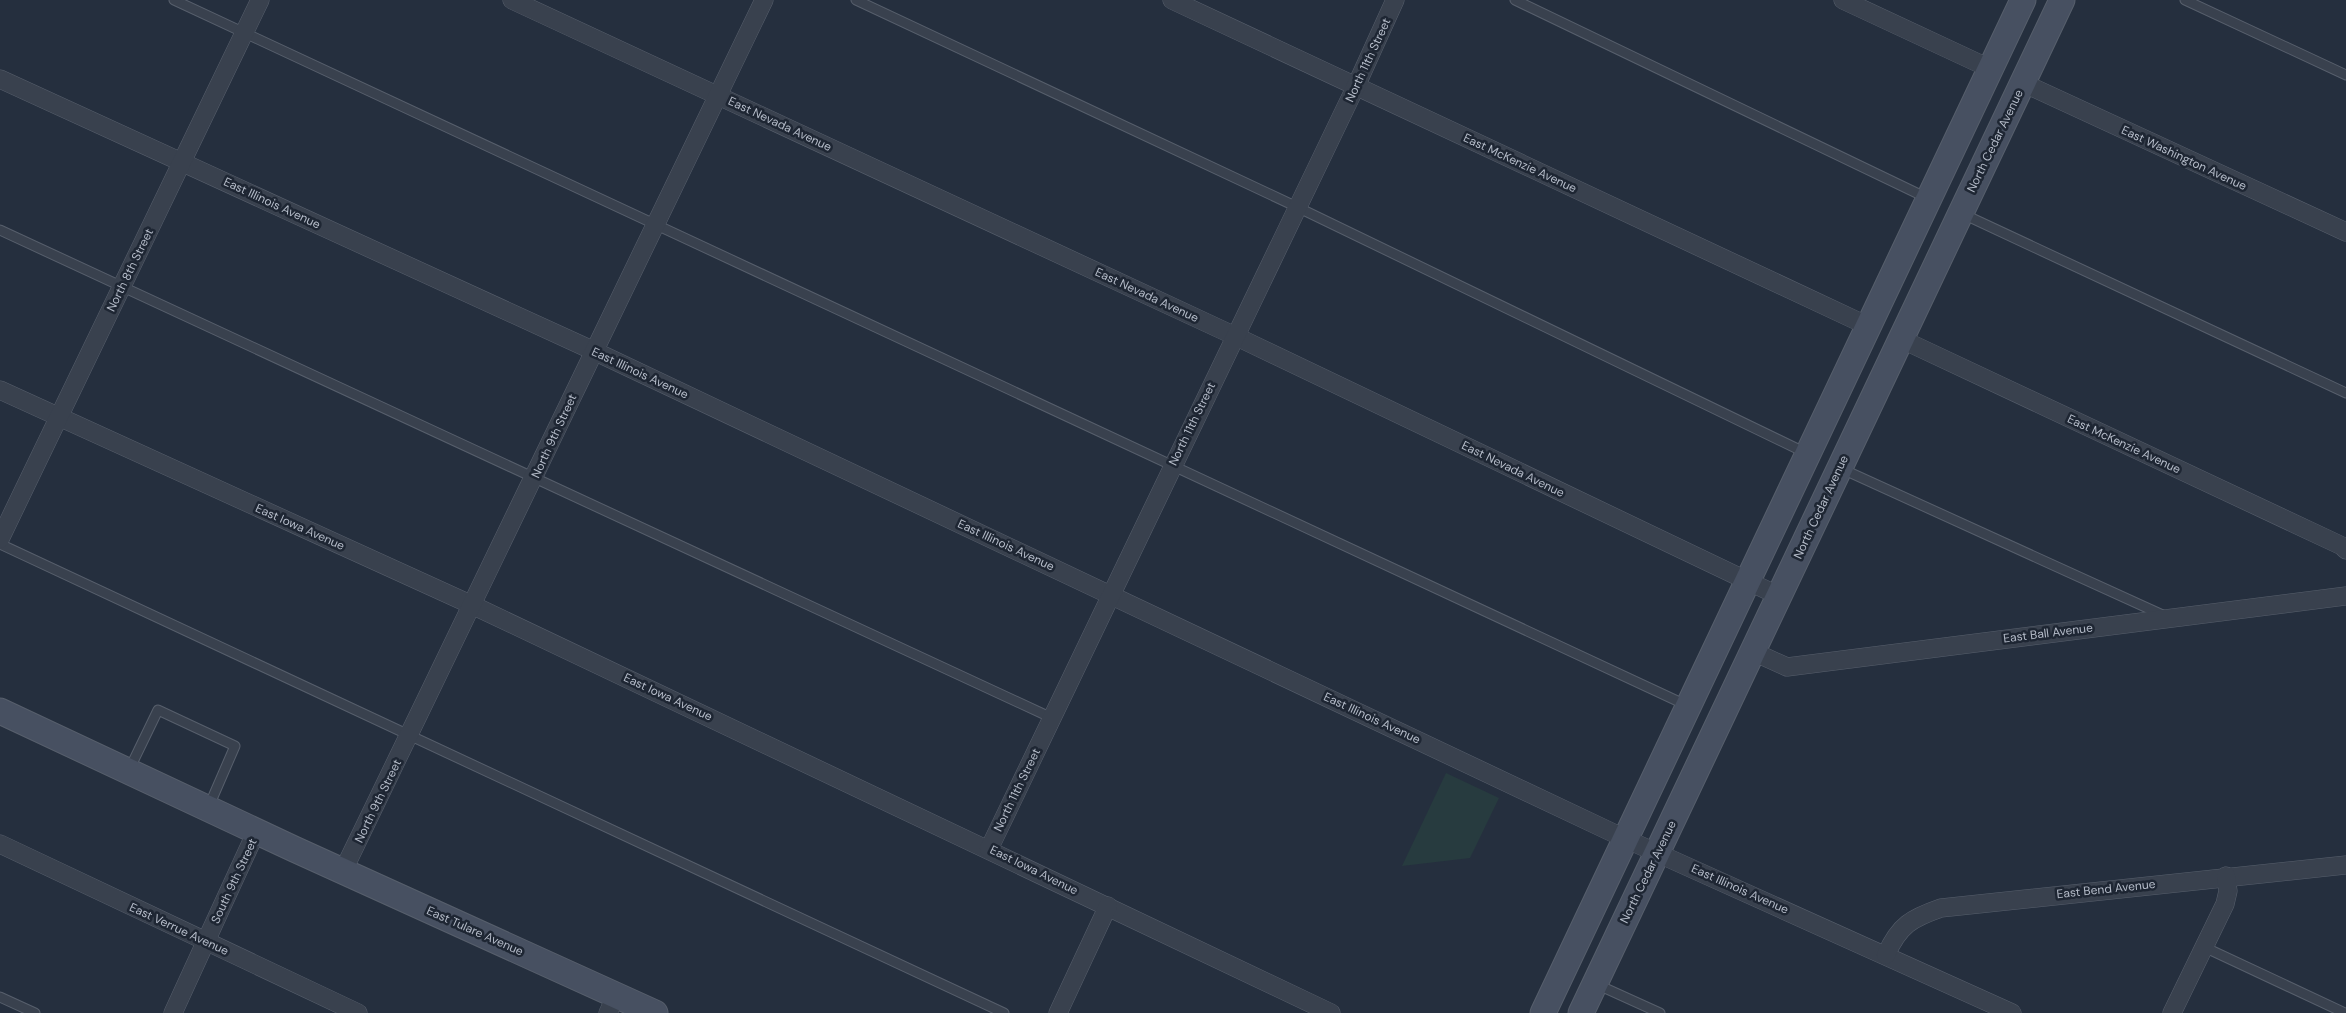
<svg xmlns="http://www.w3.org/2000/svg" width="2346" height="1013" viewBox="0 0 2346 1013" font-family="'DM Sans',sans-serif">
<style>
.green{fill:#273b3f}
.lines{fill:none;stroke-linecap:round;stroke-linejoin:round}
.lane-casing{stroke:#575f6c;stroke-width:11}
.street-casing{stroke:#575f6c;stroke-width:19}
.secondary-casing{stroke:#575f6c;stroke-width:27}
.lane{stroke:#39414e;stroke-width:9}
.street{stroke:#39414e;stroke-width:18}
.secondary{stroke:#475061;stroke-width:25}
.labels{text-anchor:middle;stroke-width:5;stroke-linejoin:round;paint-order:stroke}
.street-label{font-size:12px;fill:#b5bcc9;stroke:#1e2633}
</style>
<rect width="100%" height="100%" fill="#252f3e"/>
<path class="green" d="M1446,773L1499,798L1470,858L1402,866Z"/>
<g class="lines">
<defs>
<g id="lane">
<path d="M174,0L1686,705"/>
<path d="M856,0L1297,207L1806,453"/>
<path d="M1515,0L1927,198"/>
<path d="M2185,0L2346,75"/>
<path d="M1963,214L2346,393"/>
<path d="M0,230L1052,718"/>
<path d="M1840,468L2165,616"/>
<path d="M0,544L1004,1013"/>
<path d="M129,770L158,710L235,746L209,806"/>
<path d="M2204,947L2345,1013"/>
<path d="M1596,984L1660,1013"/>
<path d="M0,997L35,1013"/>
</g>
<g id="street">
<path d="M512,0L1235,336L1779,596"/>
<path d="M1172,0L1868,326"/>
<path d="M1843,0L1991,69"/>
<path d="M0,79L594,351L1626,839L2012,1013"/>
<path d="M2023,83L2346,232"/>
<path d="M1901,339L2342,546L2346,550"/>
<path d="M0,390L472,605L1331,1013"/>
<path d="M0,539L260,0"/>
<path d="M1754,652L1787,667L2346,596"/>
<path d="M0,844L358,1013"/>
<path d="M989,849L1356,86L1395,0"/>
<path d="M343,871L764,0"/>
<path d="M1886,955C1899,925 1912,918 1941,908L2346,865"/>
<path d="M173,1013L256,832"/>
<path d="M608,1013L616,995"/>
<path d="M1058,1013L1108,906"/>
<path d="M2172,1013L2225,904L2228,891L2226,876"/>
</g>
<g id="secondary">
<path d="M0,711L294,849L655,1013"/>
<path d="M1543,1013L2023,0"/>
<path d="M1581,1013L2062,0"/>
</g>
</defs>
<use href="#lane" class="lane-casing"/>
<use href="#street" class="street-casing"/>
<use href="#secondary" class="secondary-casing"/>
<use href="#lane" class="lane"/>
<use href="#street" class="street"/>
<use href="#secondary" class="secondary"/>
</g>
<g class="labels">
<g class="street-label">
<text transform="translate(1368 60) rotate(-65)" y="4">North 11th Street</text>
<text transform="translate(780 124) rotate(25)" y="4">East Nevada Avenue</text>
<text transform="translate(1995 141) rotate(-64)" y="4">North Cedar Avenue</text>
<text transform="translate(2184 158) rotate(25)" y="4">East Washington Avenue</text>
<text transform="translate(1520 163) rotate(25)" y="4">East McKenzie Avenue</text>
<text transform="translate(272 203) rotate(25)" y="4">East Illinois Avenue</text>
<text transform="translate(130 270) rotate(-64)" y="4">North 8th Street</text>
<text transform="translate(1147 295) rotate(25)" y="4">East Nevada Avenue</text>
<text transform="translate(640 373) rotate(25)" y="4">East Illinois Avenue</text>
<text transform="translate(1192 424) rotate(-64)" y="4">North 11th Street</text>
<text transform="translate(554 436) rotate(-65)" y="4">North 9th Street</text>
<text transform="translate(2124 444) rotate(25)" y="4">East McKenzie Avenue</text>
<text transform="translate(1513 469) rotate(26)" y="4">East Nevada Avenue</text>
<text transform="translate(1821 507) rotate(-65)" y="4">North Cedar Avenue</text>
<text transform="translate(300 527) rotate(24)" y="4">East Iowa Avenue</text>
<text transform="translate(1006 545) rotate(25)" y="4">East Illinois Avenue</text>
<text transform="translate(2048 633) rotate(-7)" y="4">East Ball Avenue</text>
<text transform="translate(668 697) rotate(25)" y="4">East Iowa Avenue</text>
<text transform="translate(1372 718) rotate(25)" y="4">East Illinois Avenue</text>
<text transform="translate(1017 790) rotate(-64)" y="4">North 11th Street</text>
<text transform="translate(378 801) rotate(-64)" y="4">North 9th Street</text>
<text transform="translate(1034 870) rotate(26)" y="4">East Iowa Avenue</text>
<text transform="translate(1648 872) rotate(-64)" y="4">North Cedar Avenue</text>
<text transform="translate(234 881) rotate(-65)" y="4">South 9th Street</text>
<text transform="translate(1740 889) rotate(24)" y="4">East Illinois Avenue</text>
<text transform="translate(2106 889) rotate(-6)" y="4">East Bend Avenue</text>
<text transform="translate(179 929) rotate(25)" y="4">East Verrue Avenue</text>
<text transform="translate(475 931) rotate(24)" y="4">East Tulare Avenue</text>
</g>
</g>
</svg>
